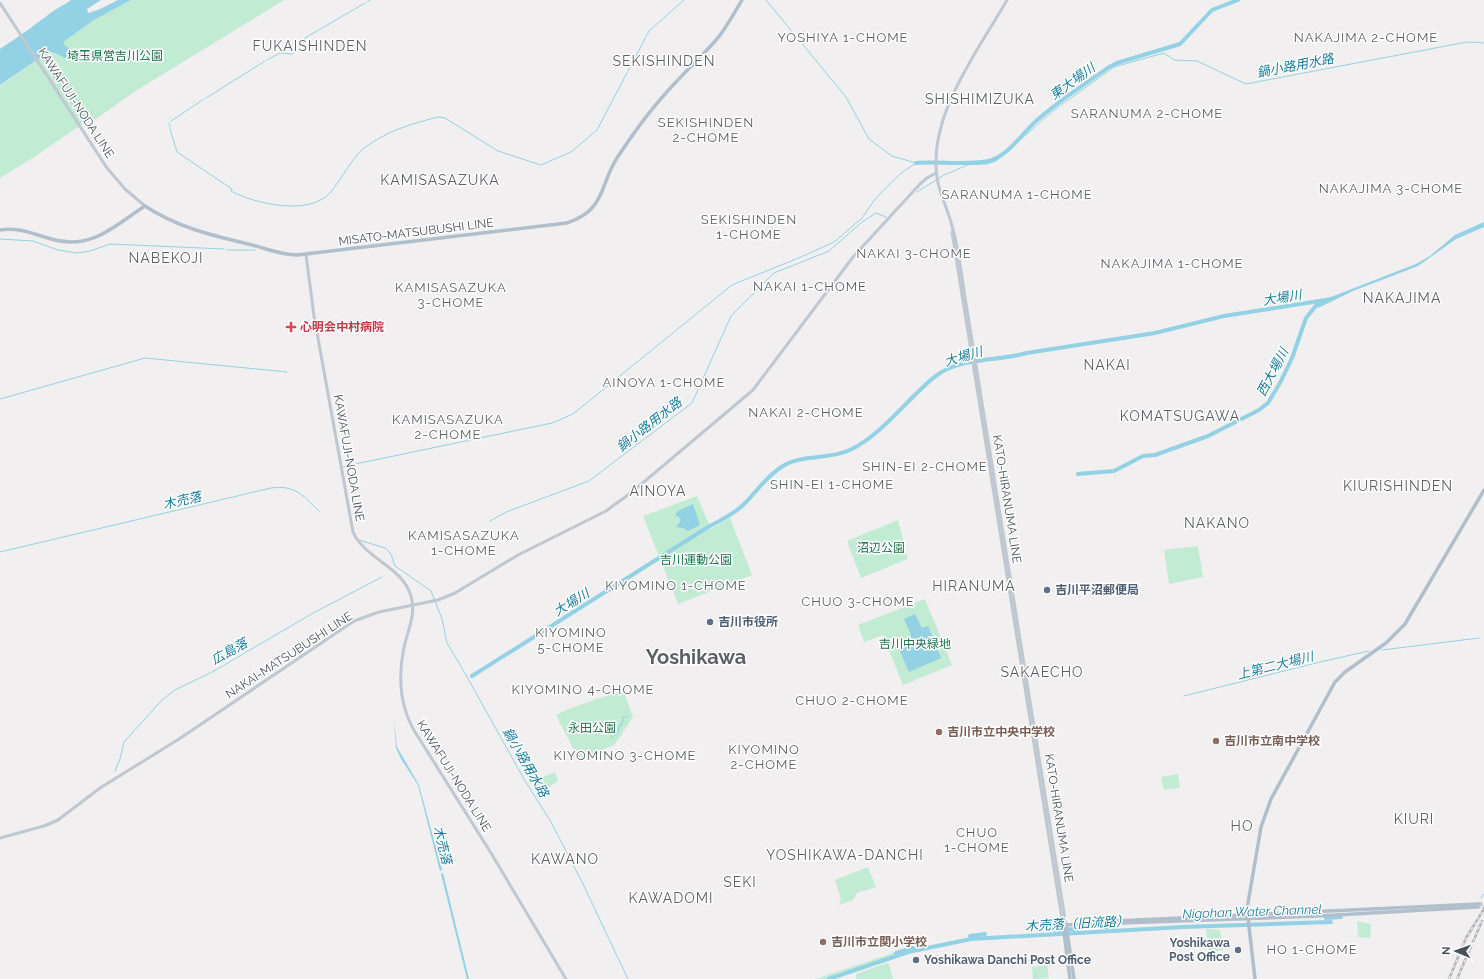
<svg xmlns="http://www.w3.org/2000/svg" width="1484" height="979" viewBox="0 0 1484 979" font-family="Raleway,'Noto Sans JP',sans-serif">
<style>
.green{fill:#c2ebd3}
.water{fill:#93d1e4}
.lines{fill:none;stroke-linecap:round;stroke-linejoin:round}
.stream{stroke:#93d1e4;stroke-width:1}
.river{stroke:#93d1e4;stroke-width:4}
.primary-tunnel{stroke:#c7c8ca;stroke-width:3.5;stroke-dasharray:3.5 2;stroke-linecap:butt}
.secondary{stroke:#bfc7d1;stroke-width:3}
.primary{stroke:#b1becb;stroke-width:3.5}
.rail-casing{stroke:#b2b4b9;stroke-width:2.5}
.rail{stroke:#fff;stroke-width:1;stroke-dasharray:3;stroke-linecap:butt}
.health-dot{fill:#e0444e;stroke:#fff;stroke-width:1.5}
.service-dot{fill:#5c6f8a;stroke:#fff;stroke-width:1.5}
.education-dot{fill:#8d6e63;stroke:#fff;stroke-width:1.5}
.labels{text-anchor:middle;stroke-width:3;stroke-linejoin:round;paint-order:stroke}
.park-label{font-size:12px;fill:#1f764e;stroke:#fff}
.street-label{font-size:12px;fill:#49525b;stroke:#fff}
.health-label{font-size:12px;font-weight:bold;fill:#be3a42;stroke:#fff;text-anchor:start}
.service-label{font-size:12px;font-weight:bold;fill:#4e5e75;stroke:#fff;text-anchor:start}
.education-label{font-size:12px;font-weight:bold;fill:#785e54;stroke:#fff;text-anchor:start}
.neighbourhood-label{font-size:13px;letter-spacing:1px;fill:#5c5f63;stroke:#fff}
.water-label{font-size:13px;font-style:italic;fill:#197e9e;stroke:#fff}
.quarter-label{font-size:14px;letter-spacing:1px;fill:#5c5f63;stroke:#fff}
.town-label{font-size:20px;font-weight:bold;fill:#5c5f63;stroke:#fff}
</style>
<rect width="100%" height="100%" fill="#f1efef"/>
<g class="green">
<path d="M131,0H284L134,92L96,119L84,123L31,159L0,178V86L94,20Z"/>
<path d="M697,496L711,529L730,518L752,575L678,604L643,516Z"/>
<path d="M898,520L908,559L861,578L847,541Z"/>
<path d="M1198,546L1203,577L1169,584L1164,550Z"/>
<path d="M925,599L952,665L903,685L883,635L864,642L858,625Z"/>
<path d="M623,690L633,717L615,744L578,762L571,744L556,715C577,704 600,699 623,690Z"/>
<path d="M555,772L558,781L539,793L532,781Z"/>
<path d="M1178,774L1180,788L1164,790L1161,777Z"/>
<path d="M868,867L876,887L857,893L853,900L839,905L841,899L835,880Z"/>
<path d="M1357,921L1371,924L1370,938L1358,937Z"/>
<path d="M1206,929L1220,930L1223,950L1209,952Z"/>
<path d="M902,950L904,955L833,979H815Z"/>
<path d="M887,963L889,964L893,979H856V974Z"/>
<path d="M1047,965L1049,978L1033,979L1032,967Z"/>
</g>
<g class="water">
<path d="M71,0H101L87,9L88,13L98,10L118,0H131L94,20L63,42L65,46L82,54L69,60L53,52L47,53L0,85V49C18,37 35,25 52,12C58,7 65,5 71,0Z"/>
<path d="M1484,222V227L1456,239L1418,266L1353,291L1318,308L1314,300L1331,297L1416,264L1430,256L1455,235Z"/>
<path d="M693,504L700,525L688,531L683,528L676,527L681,520L678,516L675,517L678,511Z"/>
<path d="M915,614L922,628L928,626L935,642H939L936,645L941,658L909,672L899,649L911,643V635L904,619Z"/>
<path d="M394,719L397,747L419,785L442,870L440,871L418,785L401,759L396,748Z"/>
<path d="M443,873L469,979H467L441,874Z"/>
</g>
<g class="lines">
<g class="stream">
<path d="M766,0L846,97L869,139L892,156L916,163"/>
<path d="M367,2L370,0"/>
<path d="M267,60L280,53L292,54L301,46L305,38L365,3"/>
<path d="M206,98L265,61"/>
<path d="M171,121L204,99"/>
<path d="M169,123L170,127"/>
<path d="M170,129L177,152L232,189L231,191C255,204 309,216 330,193C339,182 354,156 363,149C386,131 411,124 438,117L445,118L498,151L541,165L571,152L597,130L649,31L684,0"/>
<path d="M917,192L944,175L970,164H986L996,161L1053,111L1114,67L1164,53L1174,60L1197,61L1246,84L1467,42L1484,43"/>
<path d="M0,239L33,241L58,250L77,253L90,251L110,244L224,249"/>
<path d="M227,250H255"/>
<path d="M0,399L145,358L287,372"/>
<path d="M341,467L552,423L573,414L732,285L801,257L834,242L862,218L875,199L900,174L916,163"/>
<path d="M490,521L506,512L589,481L692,403L731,316L774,273L829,251L862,222L876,213L886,217"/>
<path d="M359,540L385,548L391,554L395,566L431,591L442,619L447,643L462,668L524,779L551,822L582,882L628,979"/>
<path d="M0,552L271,488C296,485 302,495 319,511"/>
<path d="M1382,650L1479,638"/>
<path d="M1184,696L1320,662L1369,651"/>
<path d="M611,738L618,733L619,726L622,725L621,722L624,721L622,718L628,716"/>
<path d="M115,771L120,759L124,742L162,700L175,690L214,671L315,612L382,577"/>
<path d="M1481,898L1484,894"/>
</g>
<g class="river">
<path d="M916,163C936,161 975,166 992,160C1009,154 1022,134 1035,122C1058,101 1084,85 1109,67L1117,63L1180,44L1212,10L1238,0"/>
<path d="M1078,474L1114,471L1143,456L1155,455L1208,436L1259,410L1268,403L1280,383L1292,358L1306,318L1319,302"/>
<path d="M472,676L708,527C720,521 732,515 742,506C756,493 766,476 783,466C802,454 829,460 850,450C878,436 897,412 919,391C925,385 932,378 940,373C966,357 999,361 1027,353L1155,333L1224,316L1320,301"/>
<path d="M1326,918L1341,917"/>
<path d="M1102,927H1117"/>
<path d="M1054,930L1077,929"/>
<path d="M970,936L985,934"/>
<path d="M896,953L913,948"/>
<path d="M829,979L908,952L971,939L1183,927L1331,922"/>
</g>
<g class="primary-tunnel">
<path d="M1479,904H1484"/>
<path d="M1477,907H1484"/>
</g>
<g class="secondary">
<path d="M1007,0C978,51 928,115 937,177C939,194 948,209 952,226C959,249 961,273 965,297L1066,925"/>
<path d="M0,3L107,168L125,189L145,206"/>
<path d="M952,232L1063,925"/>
<path d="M306,255L314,316L353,532C365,559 402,566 411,596C416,612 409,628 405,643C398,673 399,705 415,732L491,853L566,979"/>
<path d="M0,838L44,826L58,820L100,788L179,739L354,621L379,612L438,600L455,593L518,555L606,511L632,492L753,390L853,257L920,184L927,178L936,173"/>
</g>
<g class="primary">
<path d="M0,230C19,227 33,234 51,239C91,251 114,226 145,206C178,228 215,236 252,245C267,249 282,255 297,255L567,223C606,210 599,186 617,158C634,132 654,105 675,83C689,68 704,54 717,39C727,27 734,13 742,0"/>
<path d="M1115,921L1479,904"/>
<path d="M1066,925L1074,979"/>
<path d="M1070,979L1063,925L1319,916L1477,907"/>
<path d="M1255,979L1247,909L1261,827L1271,799L1335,682L1345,672L1386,643L1405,624L1484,490"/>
</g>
<defs>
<g id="rail">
<path d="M1449,979L1466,938L1484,909"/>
<path d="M1457,979L1482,921"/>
</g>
</defs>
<use href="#rail" class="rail-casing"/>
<use href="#rail" class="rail"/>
</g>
<path class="health-dot" d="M289 321h4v4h4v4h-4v4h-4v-4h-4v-4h4z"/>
<g class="service-dot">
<circle cx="1047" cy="590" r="4"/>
<circle cx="710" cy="622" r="4"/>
<circle cx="1238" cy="950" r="4"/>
<circle cx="916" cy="960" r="4"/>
</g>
<g class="education-dot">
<circle cx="939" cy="732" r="4"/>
<circle cx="1216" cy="741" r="4"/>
<circle cx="823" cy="942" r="4"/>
</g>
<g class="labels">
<g class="park-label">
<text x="115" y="60">埼玉県営吉川公園</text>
<text x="881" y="552">沼辺公園</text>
<text x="696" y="564">吉川運動公園</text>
<text x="915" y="648">吉川中央緑地</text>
<text x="592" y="732">永田公園</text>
</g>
<g class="street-label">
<text transform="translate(76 103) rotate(57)" y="4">KAWAFUJI-NODA LINE</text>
<text transform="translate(416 232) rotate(-7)" y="4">MISATO-MATSUBUSHI LINE</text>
<text transform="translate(349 458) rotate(80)" y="4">KAWAFUJI-NODA LINE</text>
<text transform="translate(1007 499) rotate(81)" y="4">KATO-HIRANUMA LINE</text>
<text transform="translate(289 655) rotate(-33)" y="4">NAKAI-MATSUBUSHI LINE</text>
<text transform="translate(454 776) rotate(58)" y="4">KAWAFUJI-NODA LINE</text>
<text transform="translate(1059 818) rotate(81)" y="4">KATO-HIRANUMA LINE</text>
</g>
<g class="health-label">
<text x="300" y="331">心明会中村病院</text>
</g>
<g class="service-label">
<text x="1055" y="594">吉川平沼郵便局</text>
<text x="718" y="626">吉川市役所</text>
<text x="1230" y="947" text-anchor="end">Yoshikawa<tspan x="1230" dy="14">Post Office</tspan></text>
<text x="924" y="964">Yoshikawa Danchi Post Office</text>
</g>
<g class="education-label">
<text x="947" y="736">吉川市立中央中学校</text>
<text x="1224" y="745">吉川市立南中学校</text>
<text x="831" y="946">吉川市立関小学校</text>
</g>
<g class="neighbourhood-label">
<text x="843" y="42">YOSHIYA 1-CHOME</text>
<text x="1366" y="42">NAKAJIMA 2-CHOME</text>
<text x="1147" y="118">SARANUMA 2-CHOME</text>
<text x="706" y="127">SEKISHINDEN<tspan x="706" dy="15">2-CHOME</tspan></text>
<text x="1391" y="193">NAKAJIMA 3-CHOME</text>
<text x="1017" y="199">SARANUMA 1-CHOME</text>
<text x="749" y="224">SEKISHINDEN<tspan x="749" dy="15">1-CHOME</tspan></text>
<text x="914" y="258">NAKAI 3-CHOME</text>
<text x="1172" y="268">NAKAJIMA 1-CHOME</text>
<text x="810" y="291">NAKAI 1-CHOME</text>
<text x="451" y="292">KAMISASAZUKA<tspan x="451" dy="15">3-CHOME</tspan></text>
<text x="664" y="387">AINOYA 1-CHOME</text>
<text x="806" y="417">NAKAI 2-CHOME</text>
<text x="448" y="424">KAMISASAZUKA<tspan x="448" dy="15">2-CHOME</tspan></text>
<text x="925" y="471">SHIN-EI 2-CHOME</text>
<text x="832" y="489">SHIN-EI 1-CHOME</text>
<text x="464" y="540">KAMISASAZUKA<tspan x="464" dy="15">1-CHOME</tspan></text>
<text x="676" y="590">KIYOMINO 1-CHOME</text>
<text x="858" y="606">CHUO 3-CHOME</text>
<text x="571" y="637">KIYOMINO<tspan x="571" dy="15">5-CHOME</tspan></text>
<text x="583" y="694">KIYOMINO 4-CHOME</text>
<text x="852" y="705">CHUO 2-CHOME</text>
<text x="764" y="754">KIYOMINO<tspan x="764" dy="15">2-CHOME</tspan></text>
<text x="625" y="760">KIYOMINO 3-CHOME</text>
<text x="977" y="837">CHUO<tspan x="977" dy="15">1-CHOME</tspan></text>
<text x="1312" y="954">HO 1-CHOME</text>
</g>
<g class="water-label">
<text transform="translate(1295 65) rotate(-11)" y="5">鍋小路用水路</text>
<text transform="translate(1072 81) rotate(-36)" y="5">東大場川</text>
<text transform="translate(1282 297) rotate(-9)" y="5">大場川</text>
<text transform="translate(963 356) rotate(-16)" y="5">大場川</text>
<text transform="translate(1272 372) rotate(-62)" y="5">西大場川</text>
<text transform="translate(649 424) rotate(-38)" y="5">鍋小路用水路</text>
<text transform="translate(182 500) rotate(-13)" y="5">木売落</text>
<text transform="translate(571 602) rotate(-32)" y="5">大場川</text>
<text transform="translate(229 651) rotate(-29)" y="5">広島落</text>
<text transform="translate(1275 665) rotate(-14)" y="5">上第二大場川</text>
<text transform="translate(526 762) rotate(60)" y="5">鍋小路用水路</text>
<text transform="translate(443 845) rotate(76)" y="5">木売落</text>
<text transform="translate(1252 911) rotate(-2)" y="5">Nigohan Water Channel</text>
<text transform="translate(1077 923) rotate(-3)" y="5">木売落（旧流路）</text>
</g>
<g class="quarter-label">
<text x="310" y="51">FUKAISHINDEN</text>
<text x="664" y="66">SEKISHINDEN</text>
<text x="980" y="104">SHISHIMIZUKA</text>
<text x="440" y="185">KAMISASAZUKA</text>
<text x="166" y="263">NABEKOJI</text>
<text x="1402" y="303">NAKAJIMA</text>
<text x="1107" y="370">NAKAI</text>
<text x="1180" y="421">KOMATSUGAWA</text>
<text x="1398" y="491">KIURISHINDEN</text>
<text x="658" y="496">AINOYA</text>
<text x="1217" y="528">NAKANO</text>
<text x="974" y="591">HIRANUMA</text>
<text x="1042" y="677">SAKAECHO</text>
<text x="1414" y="824">KIURI</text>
<text x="1242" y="831">HO</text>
<text x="845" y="860">YOSHIKAWA-DANCHI</text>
<text x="565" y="864">KAWANO</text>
<text x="740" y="887">SEKI</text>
<text x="671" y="903">KAWADOMI</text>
</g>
<g class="town-label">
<text x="696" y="664">Yoshikawa</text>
</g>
</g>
<g transform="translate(1456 951) rotate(272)" stroke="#ffffff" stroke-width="3" paint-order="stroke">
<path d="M0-3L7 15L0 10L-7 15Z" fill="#49525b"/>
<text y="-6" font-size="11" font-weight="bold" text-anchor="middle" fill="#49525b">N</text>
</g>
</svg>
